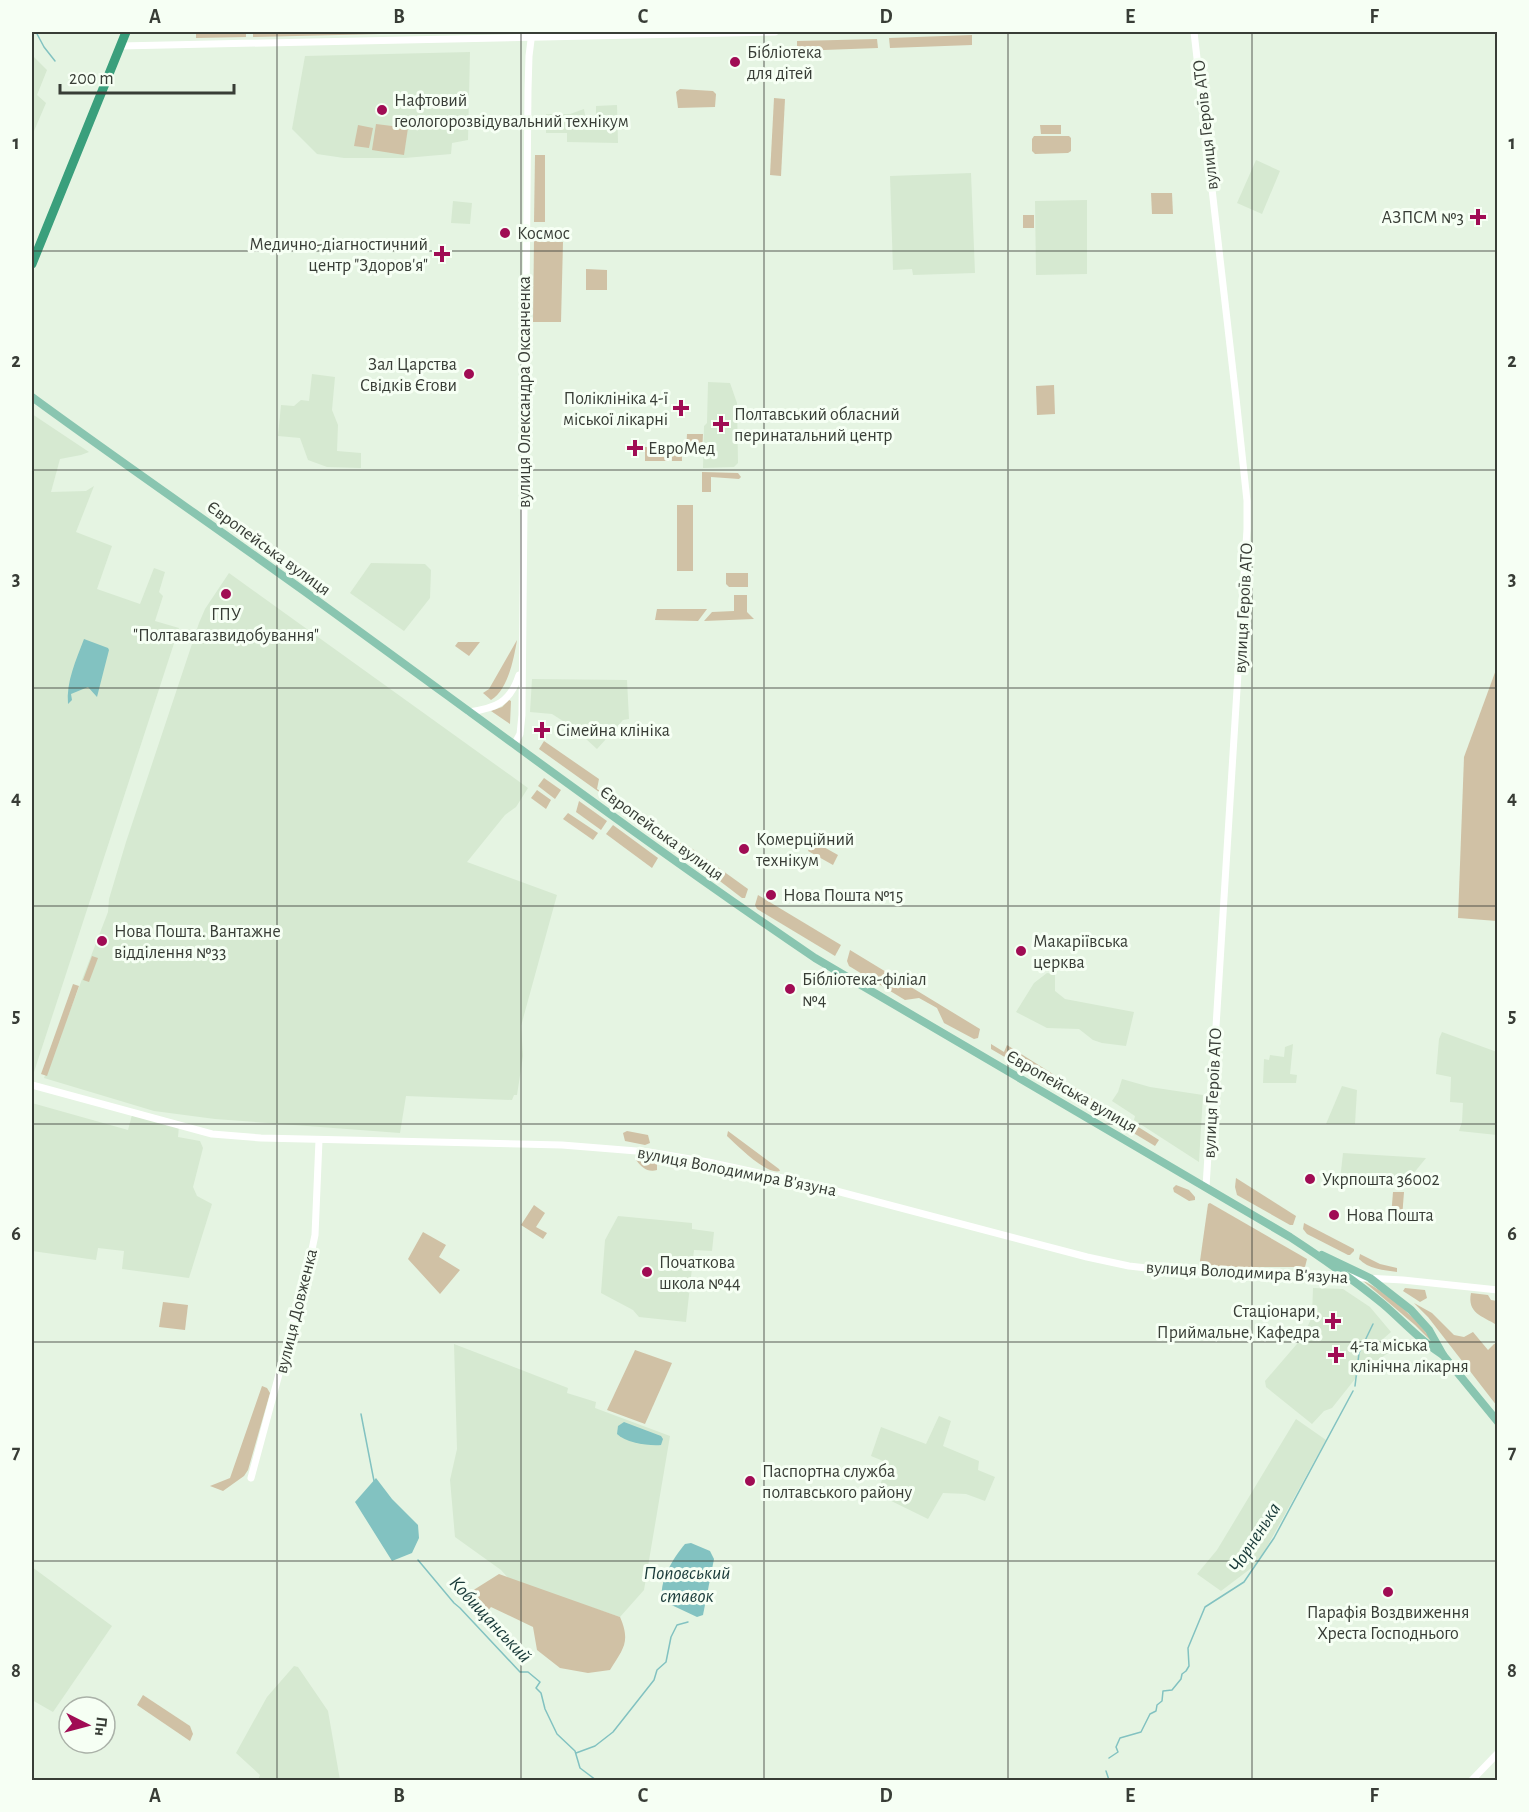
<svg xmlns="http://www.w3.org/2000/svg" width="1529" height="1812" viewBox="0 0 1529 1812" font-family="'Alegreya Sans',sans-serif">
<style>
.built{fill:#d6e9d1}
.green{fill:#d0c1a5}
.water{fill:#82c2c1}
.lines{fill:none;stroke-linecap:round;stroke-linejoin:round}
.stream{stroke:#82c2c1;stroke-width:1.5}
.secondary{stroke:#fff;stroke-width:7}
.primary{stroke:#89c5b0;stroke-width:8}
.highway{stroke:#3a9f7c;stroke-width:9}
.grid{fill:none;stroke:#383d36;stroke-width:1.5;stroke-opacity:0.55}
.poi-dot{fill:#a00c54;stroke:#f6fff4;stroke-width:2}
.labels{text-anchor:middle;stroke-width:6;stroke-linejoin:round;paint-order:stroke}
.poi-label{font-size:18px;fill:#383d36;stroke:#f6fff4;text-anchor:start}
.street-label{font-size:18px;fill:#383d36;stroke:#f6fff4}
.water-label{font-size:20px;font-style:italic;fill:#193a39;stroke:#f6fff4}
.neatline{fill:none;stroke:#383d36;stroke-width:2}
.grid-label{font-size:20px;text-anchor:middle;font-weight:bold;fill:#383d36}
</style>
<rect width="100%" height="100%" fill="#e5f4e2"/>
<g class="built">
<path d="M470,52L468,140L452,143L451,154L405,158H344L317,154L292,129L305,56Z"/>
<path d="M32,55L47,70L37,95L46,103L34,131L32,130Z"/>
<path d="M617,105L618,143L567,142V133H546V114H570L584,109L585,115H596V106Z"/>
<path d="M1256,160L1280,171L1262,214L1237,203Z"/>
<path d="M971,173L975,273L913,275L912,269L893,270L890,176Z"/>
<path d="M1087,200V274L1036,275L1035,201Z"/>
<path d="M453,201L472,203L470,224L451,223Z"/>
<path d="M312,374L335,377L332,410L338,425L337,451L361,453V468L327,467L308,460L300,438L278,436L281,405L294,406L301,400L309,401Z"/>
<path d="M708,382L730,383L737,403L738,463L734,467L703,468L704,426L707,423Z"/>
<path d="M32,414L89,452L81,455L60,459L51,492L86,491L94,486L76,532L112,546L97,589L140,604L154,568L165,572L159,592L163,596L155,621L179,628L34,1072H32Z"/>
<path d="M371,563L425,564L431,570L430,598L404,631L350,593Z"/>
<path d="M229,573L528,788L516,807L505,815L467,862L557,895L521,1026L523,1056L517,1095H514L512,1100L406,1096L400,1133L215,1119L154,1111L44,1078L108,912L109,899L126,842L199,623L205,609Z"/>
<path d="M532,679L627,680L629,719L623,720L597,749L574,728L552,714L530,712Z"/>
<path d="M1047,973L1055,974V991L1065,999L1134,1012L1126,1046L1102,1043L1093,1040L1079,1029L1047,1028L1016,1012L1034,983Z"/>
<path d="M1442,1032L1497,1052V1135L1459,1131L1462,1122L1463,1103L1450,1102L1451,1077L1436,1074L1439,1039Z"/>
<path d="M1293,1044L1290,1074L1297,1075L1296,1083H1263L1264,1059L1269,1060L1270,1055L1284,1057L1285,1047Z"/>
<path d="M1122,1079L1150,1087L1203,1095L1199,1162L1134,1120L1135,1116L1112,1101L1118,1092Z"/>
<path d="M1342,1086L1357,1090L1355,1124H1326Z"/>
<path d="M32,1103L128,1130L132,1115L179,1126L178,1137L200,1141L203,1148L193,1187L197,1196L212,1204L189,1278L122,1269L124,1251L98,1248L96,1260L32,1251Z"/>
<path d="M1343,1153L1426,1158L1404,1185L1340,1180Z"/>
<path d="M618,1216L692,1223V1229L714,1232L712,1251L694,1250L686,1322L639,1317L633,1310L601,1293L605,1240Z"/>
<path d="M1313,1288L1343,1289L1370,1307L1391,1332L1383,1339L1392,1350L1359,1374L1332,1408L1324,1411L1312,1424L1266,1387L1265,1381L1302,1338L1312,1317Z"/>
<path d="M454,1344L568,1388L567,1393L596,1402L595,1408L670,1436L644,1590L620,1617L510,1580L501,1570L455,1537L450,1480L457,1449Z"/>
<path d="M939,1416L951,1421L943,1446L979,1461L978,1470L995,1477L985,1501L966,1494L943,1493L928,1519L877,1494L888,1463L871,1456L881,1427L926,1444Z"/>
<path d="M1296,1419L1326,1440L1258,1563L1221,1591L1197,1574L1217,1550Z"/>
<path d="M32,1567L112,1626L53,1712L32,1700Z"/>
<path d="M294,1666L298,1667L328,1711L340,1780H258L260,1775L236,1753L267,1697Z"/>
</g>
<g class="green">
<path d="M196,32H246V37L196,38Z"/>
<path d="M253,32H466L253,37Z"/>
<path d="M972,35V45L890,48L889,38Z"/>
<path d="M877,39L878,48L797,51V41Z"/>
<path d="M680,89L713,91L716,94L715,107L678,108L676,92Z"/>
<path d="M774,98L785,99L781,176L770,175Z"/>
<path d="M376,124L408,128L404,155L372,150Z"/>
<path d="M358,125L373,128L369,148L354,146Z"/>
<path d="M1040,125H1061V134H1041Z"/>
<path d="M1034,136H1069L1071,138V151L1068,153L1035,154L1032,151V139Z"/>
<path d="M535,155H545V222H534Z"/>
<path d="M1151,193H1172L1173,214H1152Z"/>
<rect x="1023" y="215" width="11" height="13"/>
<path d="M534,241L563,242L561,322H533Z"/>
<path d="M586,269L607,270V290H586Z"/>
<path d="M1054,385L1055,414L1037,415L1036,386Z"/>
<path d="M687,434H703L702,453H686Z"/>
<rect x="645" y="447" width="25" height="14"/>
<rect x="672" y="447" width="10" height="14"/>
<path d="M702,472L738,473L741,477L739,479L711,477V492H702Z"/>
<rect x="677" y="505" width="16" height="66"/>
<path d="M726,573H748V587H729L726,584Z"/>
<path d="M734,595H747V612L754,619L704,621L712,612L734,611Z"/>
<path d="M657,609H707L698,621L655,620Z"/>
<path d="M517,640C514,658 508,690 491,700L483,693L489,689Z"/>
<path d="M458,642H480L469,656L455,646Z"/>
<path d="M1497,667V921L1458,918L1464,757Z"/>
<path d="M509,700L511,701L510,724L491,711L502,707Z"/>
<path d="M544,741L599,779L597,789L621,805L620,807L539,749Z"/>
<path d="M544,778L561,790L555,799L538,786Z"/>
<path d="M537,790L551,800L546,809L531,798Z"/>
<path d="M579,801L607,821L601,830L576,812Z"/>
<path d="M568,813L598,833L593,840L563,819Z"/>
<path d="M613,825L658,858L652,868L606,834Z"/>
<path d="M813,841L838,855L833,865L808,851Z"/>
<path d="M677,842L687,845L748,889L745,898H742L674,846Z"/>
<path d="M758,895L841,945L835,956L757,909L755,905Z"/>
<path d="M850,950L980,1029L978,1038L974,1039L944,1023L937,1008L919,998L905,1000L849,966L847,961Z"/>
<path d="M92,956L98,958L89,982L83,980Z"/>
<path d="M73,984L79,986L47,1076L41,1074Z"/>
<path d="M991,1044L1004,1052L1007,1045L1094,1100L1090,1107L991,1049Z"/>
<path d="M1097,1101L1159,1140L1155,1146L1092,1108Z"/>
<path d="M627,1131L648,1135L650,1143L645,1145L625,1141L623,1133Z"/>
<path d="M728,1131L779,1169L780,1171C766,1175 738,1146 727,1136Z"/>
<path d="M638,1157L657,1160V1170C648,1173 641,1167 636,1160Z"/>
<path d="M1236,1178L1296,1216L1293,1225H1290L1237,1195L1235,1187Z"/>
<path d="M1176,1185L1189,1190L1195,1197V1200L1189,1201L1174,1192L1173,1188Z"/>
<path d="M1393,1192H1404L1402,1218L1391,1217Z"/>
<path d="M1210,1203L1307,1259L1305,1267H1203L1200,1261L1208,1204Z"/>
<path d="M534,1205L545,1213L536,1227L547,1233L543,1239L521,1225Z"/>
<path d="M1304,1223L1354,1249V1251L1350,1255H1348L1307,1234L1303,1229Z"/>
<path d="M423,1232L446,1245L439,1257L460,1270L440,1294L408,1259Z"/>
<path d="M1360,1254L1380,1264L1397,1268V1272C1384,1270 1368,1269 1359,1259Z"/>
<path d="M1362,1280C1391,1295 1417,1318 1436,1346L1415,1325Z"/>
<path d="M1405,1288L1425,1290L1427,1298L1420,1302L1403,1291Z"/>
<path d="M1471,1293L1488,1295L1491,1300L1497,1301V1325C1482,1316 1467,1313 1471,1293Z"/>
<path d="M163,1302L188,1305L185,1330L159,1327Z"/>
<path d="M1414,1303L1432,1313L1454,1335L1464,1337L1473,1332L1488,1350L1494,1344L1497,1343V1406L1428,1317Z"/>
<path d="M635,1350L672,1363L645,1424L607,1410Z"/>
<path d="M262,1386L267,1388L270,1393L248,1470L244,1476L223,1491L210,1486L230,1478Z"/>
<path d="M499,1574L620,1617C631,1642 623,1649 610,1670L588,1673L560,1668L537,1650L533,1627L491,1607L481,1619L464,1596Z"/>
<path d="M143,1695L190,1726L193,1734L190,1741L137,1705Z"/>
</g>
<g class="water">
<path d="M84,639L108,648L109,650L97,697L88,687L71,694L72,700L68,704C66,682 76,660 84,639Z"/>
<path d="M624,1422L661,1436L663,1439L661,1445C648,1446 626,1443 617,1434L618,1426Z"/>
<path d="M376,1478L392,1499L418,1525L419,1538L412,1553L392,1561L355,1502Z"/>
<path d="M691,1543L710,1551L714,1559L703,1615L697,1617L663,1601C657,1583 674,1557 685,1544Z"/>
</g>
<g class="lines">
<g class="stream">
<path d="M36,32L44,47L55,61"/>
<path d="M1355,1386L1359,1353L1373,1324"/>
<path d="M361,1414L374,1481"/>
<path d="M418,1560L454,1603L460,1608L520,1672H528L540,1682L536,1688L541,1693L545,1709L557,1734L575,1751L580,1768L596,1780"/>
<path d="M576,1753L595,1746L613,1732L654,1680L657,1670L666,1662L671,1637L677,1625L688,1622"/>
<path d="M1109,1758L1118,1752L1116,1747L1120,1738L1141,1732L1150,1714L1156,1711L1157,1705L1162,1701L1163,1691L1172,1690L1181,1679L1182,1674L1186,1671L1189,1666L1188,1648L1205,1607L1244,1582L1274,1538L1353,1391"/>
<path d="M1106,1771L1109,1780"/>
</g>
<g class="secondary">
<path d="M1194,32L1236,398L1247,501V529L1206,1187"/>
<path d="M120,46L775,32"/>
<path d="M469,712C496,708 510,703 519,675"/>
<path d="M514,745L520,734L522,715L528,90L529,56L532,32"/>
<path d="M32,1085L212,1134L261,1138L562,1145L649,1152L708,1162L806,1183L1087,1257L1129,1266L1182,1272L1347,1277L1403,1280L1498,1290"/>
<path d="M251,1478L310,1259L315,1235L319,1140"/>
<path d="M1472,1780L1498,1753"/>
</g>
<g class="primary">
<path d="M32,397C122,463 214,526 304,591C474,714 641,840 815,958L1290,1237C1322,1258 1354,1280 1383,1304C1403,1321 1420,1341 1443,1355"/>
<path d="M1322,1255L1370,1278L1411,1310L1429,1330L1443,1355L1498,1422"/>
</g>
<path class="highway" d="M32,264L126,32"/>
</g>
<path class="grid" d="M277,32V1780M521,32V1780M764,32V1780M1008,32V1780M1252,32V1780M32,251H1498M32,470H1498M32,688H1498M32,906H1498M32,1124H1498M32,1342H1498M32,1561H1498"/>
<g class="poi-dot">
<circle cx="735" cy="62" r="6"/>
<circle cx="382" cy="110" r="6"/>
<path d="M1475 208h6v6h6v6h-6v6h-6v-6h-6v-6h6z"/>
<circle cx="505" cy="233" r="6"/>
<path d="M439 245h6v6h6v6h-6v6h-6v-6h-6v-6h6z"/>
<circle cx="469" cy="374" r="6"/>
<path d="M678 399h6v6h6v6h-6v6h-6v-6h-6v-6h6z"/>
<path d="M718 415h6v6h6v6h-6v6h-6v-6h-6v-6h6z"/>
<path d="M632 439h6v6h6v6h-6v6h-6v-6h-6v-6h6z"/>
<circle cx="226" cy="594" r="6"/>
<path d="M539 721h6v6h6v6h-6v6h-6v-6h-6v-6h6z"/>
<circle cx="744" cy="849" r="6"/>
<circle cx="771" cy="895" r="6"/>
<circle cx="102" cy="941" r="6"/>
<circle cx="1021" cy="951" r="6"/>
<circle cx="790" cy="989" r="6"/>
<circle cx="1310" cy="1179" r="6"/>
<circle cx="1334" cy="1215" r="6"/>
<circle cx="647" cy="1272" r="6"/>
<path d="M1330 1312h6v6h6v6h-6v6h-6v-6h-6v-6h6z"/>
<path d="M1333 1346h6v6h6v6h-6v6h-6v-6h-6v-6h6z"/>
<circle cx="750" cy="1481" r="6"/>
<circle cx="1388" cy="1592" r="6"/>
</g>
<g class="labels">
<g class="poi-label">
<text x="747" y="58">Бібліотека<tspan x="747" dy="21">для дітей</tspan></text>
<text x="394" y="106">Нафтовий<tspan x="394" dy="21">геологорозвідувальний технікум</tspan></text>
<text x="1464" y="223" text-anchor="end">АЗПСМ №3</text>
<text x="517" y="239">Космос</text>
<text x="428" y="250" text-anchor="end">Медично-діагностичний<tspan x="428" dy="21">центр "Здоров'я"</tspan></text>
<text x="457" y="370" text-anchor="end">Зал Царства<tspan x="457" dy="21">Cвідків Єгови</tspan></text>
<text x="668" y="404" text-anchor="end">Поліклініка 4-ї<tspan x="668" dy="21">міської лікарні</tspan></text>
<text x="734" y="420">Полтавський обласний<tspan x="734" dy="21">перинатальний центр</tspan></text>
<text x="648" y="454">ЕвроМед</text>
<text x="226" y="620" text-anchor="middle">ГПУ<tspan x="226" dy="21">"Полтавагазвидобування"</tspan></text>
<text x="556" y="736">Сімейна клініка</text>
<text x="756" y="845">Комерційний<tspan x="756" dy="21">технікум</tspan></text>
<text x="783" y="901">Нова Пошта №15</text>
<text x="114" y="937">Нова Пошта. Вантажне<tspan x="114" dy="21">відділення №33</tspan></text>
<text x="1033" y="947">Макаріївська<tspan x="1033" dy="21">церква</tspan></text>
<text x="802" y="985">Бібліотека-філіал<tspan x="802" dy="21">№4</tspan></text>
<text x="1322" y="1185">Укрпошта 36002</text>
<text x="1346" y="1221">Нова Пошта</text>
<text x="659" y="1268">Початкова<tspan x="659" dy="21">школа №44</tspan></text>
<text x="1320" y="1317" text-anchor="end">Стаціонари,<tspan x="1320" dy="21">Приймальне, Кафедра</tspan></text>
<text x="1350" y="1351">4-та міська<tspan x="1350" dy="21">клінічна лікарня</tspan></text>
<text x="762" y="1477">Паспортна служба<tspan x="762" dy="21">полтавського району</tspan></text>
<text x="1388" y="1618" text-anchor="middle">Парафія Воздвиження<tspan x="1388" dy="21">Хреста Господнього</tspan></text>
</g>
<g class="street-label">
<text transform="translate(1205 125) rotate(-96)" y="6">вулиця Героїв АТО</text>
<text transform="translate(524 392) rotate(-90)" y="6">вулиця Олександра Оксанченка</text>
<text transform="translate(269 548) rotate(36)" y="6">Європейська вулиця</text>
<text transform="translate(1243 608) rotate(-87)" y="6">вулиця Героїв АТО</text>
<text transform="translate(662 833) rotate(36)" y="6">Європейська вулиця</text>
<text transform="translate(1072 1091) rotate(30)" y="6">Європейська вулиця</text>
<text transform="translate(1212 1093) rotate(-87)" y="6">вулиця Героїв АТО</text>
<text transform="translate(737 1171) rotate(11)" y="6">вулиця Володимира В'язуна</text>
<text transform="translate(1247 1272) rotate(3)" y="6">вулиця Володимира В'язуна</text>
<text transform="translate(296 1311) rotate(-76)" y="6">вулиця Довженка</text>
</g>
<g class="water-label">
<text transform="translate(1254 1537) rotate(-57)" y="7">Чорненька</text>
<text x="687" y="1579">Поповський<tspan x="687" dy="23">ставок</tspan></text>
<text transform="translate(491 1619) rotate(47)" y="7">Кобищанський</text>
</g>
</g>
<rect width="1529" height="1812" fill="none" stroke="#f6fff4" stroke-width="66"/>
<g transform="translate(87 1725) rotate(96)"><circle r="28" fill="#f6fff4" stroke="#aab1a8" stroke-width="1.5"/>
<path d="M0-4.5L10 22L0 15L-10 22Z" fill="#a00c54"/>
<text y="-9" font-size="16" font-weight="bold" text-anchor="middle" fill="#383d36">Пн</text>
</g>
<path d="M60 84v9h174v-9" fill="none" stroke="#383d36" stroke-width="3"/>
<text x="69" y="84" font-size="18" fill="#383d36" stroke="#f6fff4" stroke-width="4.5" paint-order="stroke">200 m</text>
<rect x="33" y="33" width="1463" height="1746" class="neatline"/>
<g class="grid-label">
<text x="155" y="23">A</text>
<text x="399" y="23">B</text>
<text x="643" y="23">C</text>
<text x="886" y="23">D</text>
<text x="1130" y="23">E</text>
<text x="1374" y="23">F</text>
<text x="16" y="149">1</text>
<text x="1512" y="149">1</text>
<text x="16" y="367">2</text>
<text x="1512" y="367">2</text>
<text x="16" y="585">3</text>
<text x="1512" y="585">3</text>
<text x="16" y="804">4</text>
<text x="1512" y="804">4</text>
<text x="16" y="1022">5</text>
<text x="1512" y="1022">5</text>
<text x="16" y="1240">6</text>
<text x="1512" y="1240">6</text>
<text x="16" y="1458">7</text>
<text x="1512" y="1458">7</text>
<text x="16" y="1677">8</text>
<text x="1512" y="1677">8</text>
<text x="155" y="1802">A</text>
<text x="399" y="1802">B</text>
<text x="643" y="1802">C</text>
<text x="886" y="1802">D</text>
<text x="1130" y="1802">E</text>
<text x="1374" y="1802">F</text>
</g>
</svg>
